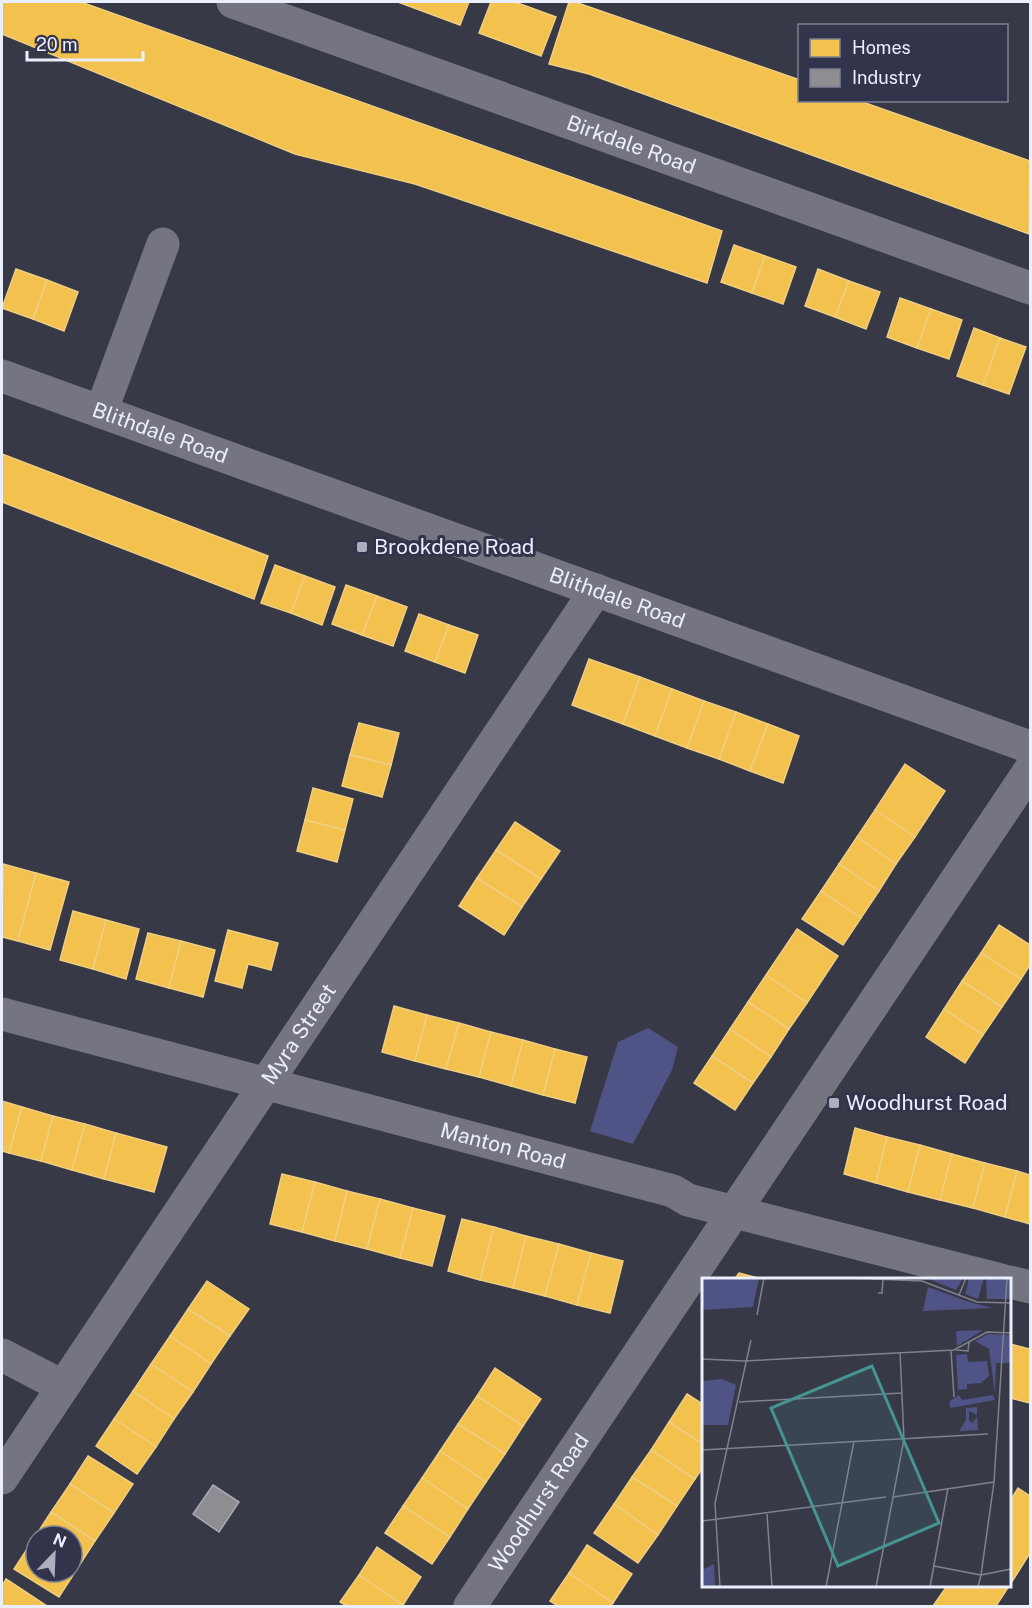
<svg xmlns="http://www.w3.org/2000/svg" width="1032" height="1608" viewBox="0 0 1032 1608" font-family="'Public Sans',sans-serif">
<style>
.green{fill:#4f5385}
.homes{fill:#f2c14e;stroke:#f0ce82;stroke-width:1.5}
.industry{fill:#8d8d92;stroke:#a9aab2;stroke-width:1.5}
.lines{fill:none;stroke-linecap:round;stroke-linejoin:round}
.minor{stroke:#747581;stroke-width:33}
.poi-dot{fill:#acafbd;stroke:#32344c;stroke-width:2}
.labels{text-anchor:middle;stroke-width:6;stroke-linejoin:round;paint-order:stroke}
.street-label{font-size:21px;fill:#ebeefd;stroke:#32344c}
.poi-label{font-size:21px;fill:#ebeefd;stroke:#32344c;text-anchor:start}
.inset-road{fill:none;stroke:#80818f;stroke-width:1.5}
.view{fill:#469492;fill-opacity:0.15;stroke:#469492;stroke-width:3}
.inset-edge{fill:none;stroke:#ebeefd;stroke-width:3}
</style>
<rect width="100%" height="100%" fill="#383946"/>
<path class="green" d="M648,1028L678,1047L672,1070L633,1144L590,1131L618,1042Z"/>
<g class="homes">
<path d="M2,2H81L722,231L707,283L415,184L295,154L2,34Z"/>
<path d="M398,2H469L460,25Z"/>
<path d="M491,2H515L556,17L541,56L479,33Z"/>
<path d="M569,2H575L800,80V100H857L1030,161L1029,234L589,74L549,64Z"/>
<path d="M734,245L765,256L752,293L721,282Z"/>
<path d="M765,256L796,267L783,304L752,293Z"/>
<path d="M16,269L47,280L33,319L2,308Z"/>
<path d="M818,269L849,281L835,317L805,306Z"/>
<path d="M47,280L78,292L64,331L33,319Z"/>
<path d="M849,281L880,292L866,329L835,317Z"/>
<path d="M900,298L931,309L917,348L887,337Z"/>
<path d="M931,309L962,320L949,359L917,348Z"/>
<path d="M974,328L1000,338L983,385L957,376Z"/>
<path d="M1000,338L1026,347L1009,394L983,385Z"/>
<path d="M2,454L268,556L254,599L2,502Z"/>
<path d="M275,565L305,576L291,613L261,603Z"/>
<path d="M305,576L335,587L322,625L291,613Z"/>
<path d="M346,585L377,596L362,635L332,624Z"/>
<path d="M377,596L407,607L393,646L362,635Z"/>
<path d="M419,614L449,625L435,662L405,651Z"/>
<path d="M449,625L478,635L465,673L435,662Z"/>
<path d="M589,659L640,677L623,724L572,705Z"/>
<path d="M640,677L672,689L655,736L623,724Z"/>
<path d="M672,689L704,701L687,748L655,736Z"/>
<path d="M704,701L736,712L719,759L687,748Z"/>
<path d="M736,712L768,724L750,771L719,759Z"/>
<path d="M359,723L399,733L391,765L350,755Z"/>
<path d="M768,724L799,736L783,783L750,771Z"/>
<path d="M350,755L391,765L382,797L342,786Z"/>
<path d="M905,764L945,791L915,837L875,810Z"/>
<path d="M313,788L353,799L345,830L305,820Z"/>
<path d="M875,810L915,837L896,864L857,837Z"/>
<path d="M305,820L345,830L337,862L297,851Z"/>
<path d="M515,822L560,851L541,879L496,850Z"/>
<path d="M857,837L896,864L879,891L839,864Z"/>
<path d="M496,850L541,879L522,907L477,878Z"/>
<path d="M3,864L36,873L18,941L2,937Z"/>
<path d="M839,864L879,891L861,918L821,891Z"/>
<path d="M36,873L69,882L50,950L18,941Z"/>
<path d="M477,878L522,907L504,935L459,906Z"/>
<path d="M821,891L861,918L843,945L802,919Z"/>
<path d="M73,911L106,920L93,969L60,960Z"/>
<path d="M106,920L139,929L126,979L93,969Z"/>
<path d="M999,925L1030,945V965L1021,979L981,953Z"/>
<path d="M797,929L838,956L807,1003L766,975Z"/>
<path d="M228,930L278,943L271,970L248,964L242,988L215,981Z"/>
<path d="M148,933L181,941L169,988L136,979Z"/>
<path d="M181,941L215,950L203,997L169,988Z"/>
<path d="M981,953L1021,979L1002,1007L962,981Z"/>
<path d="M766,975L807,1003L789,1029L748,1002Z"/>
<path d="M962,981L1002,1007L983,1035L944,1009Z"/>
<path d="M748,1002L789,1029L771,1057L730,1029Z"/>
<path d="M394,1006L427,1015L415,1061L382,1052Z"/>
<path d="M944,1009L983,1035L965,1063L926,1037Z"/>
<path d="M427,1015L459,1023L446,1069L415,1061Z"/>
<path d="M459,1023L491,1032L479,1077L446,1069Z"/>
<path d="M730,1029L771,1057L753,1083L712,1056Z"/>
<path d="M491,1032L523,1040L511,1086L479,1077Z"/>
<path d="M523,1040L555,1049L543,1095L511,1086Z"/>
<path d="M555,1049L587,1057L575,1103L543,1095Z"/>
<path d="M712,1056L753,1083L735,1110L694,1083Z"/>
<path d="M2,1101L22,1107L9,1153L2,1151Z"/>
<path d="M22,1107L53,1116L41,1161L9,1153Z"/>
<path d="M53,1116L85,1124L72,1170L41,1161Z"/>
<path d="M85,1124L116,1133L104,1179L72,1170Z"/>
<path d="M855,1128L887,1137L876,1183L844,1174Z"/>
<path d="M116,1133L167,1147L154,1192L104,1179Z"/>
<path d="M887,1137L920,1145L908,1192L876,1183Z"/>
<path d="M920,1145L952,1154L940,1200L908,1192Z"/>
<path d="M952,1154L985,1163L973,1208L940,1200Z"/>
<path d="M985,1163L1017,1171L1005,1217L973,1208Z"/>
<path d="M1017,1171L1030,1175V1224L1005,1217Z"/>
<path d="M282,1174L315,1182L302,1232L270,1224Z"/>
<path d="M315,1182L347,1191L335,1241L302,1232Z"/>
<path d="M347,1191L380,1199L367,1249L335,1241Z"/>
<path d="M380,1199L413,1208L400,1258L367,1249Z"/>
<path d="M413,1208L445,1216L432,1266L400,1258Z"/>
<path d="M462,1219L494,1227L480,1280L448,1271Z"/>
<path d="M494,1227L526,1236L513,1288L480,1280Z"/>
<path d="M526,1236L559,1244L545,1296L513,1288Z"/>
<path d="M559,1244L591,1253L577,1305L545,1296Z"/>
<path d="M591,1253L623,1261L610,1313L577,1305Z"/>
<path d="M739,1273L766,1280H734Z"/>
<path d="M207,1281L249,1309L230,1336L188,1309Z"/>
<path d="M188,1309L230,1336L211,1364L170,1336Z"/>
<path d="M170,1336L211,1364L193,1392L151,1364Z"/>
<path d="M1010,1344L1030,1349V1403L1010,1398Z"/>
<path d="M151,1364L193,1392L174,1419L133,1391Z"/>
<path d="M495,1368L541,1399L523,1426L477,1396Z"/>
<path d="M133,1391L174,1419L156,1447L114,1419Z"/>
<path d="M687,1394L704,1405V1445L669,1422Z"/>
<path d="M477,1396L523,1426L505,1454L458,1424Z"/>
<path d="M114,1419L156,1447L137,1474L96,1446Z"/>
<path d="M669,1422L704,1445V1466L695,1479L651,1450Z"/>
<path d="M458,1424L505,1454L486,1482L440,1451Z"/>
<path d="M651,1450L695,1479L677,1506L632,1477Z"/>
<path d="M440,1451L486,1482L468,1509L422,1478Z"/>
<path d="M88,1456L133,1484L114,1513L70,1484Z"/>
<path d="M632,1477L677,1506L658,1535L614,1504Z"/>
<path d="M422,1478L468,1509L450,1537L403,1506Z"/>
<path d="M70,1484L114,1513L95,1541L51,1512Z"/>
<path d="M1018,1488L1030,1496V1553L1010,1585V1501Z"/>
<path d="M614,1504L658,1535L638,1563L594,1533Z"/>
<path d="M403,1506L450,1537L432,1564L385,1533Z"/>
<path d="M51,1512L95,1541L77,1569L72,1566V1536H36V1542L33,1540Z"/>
<path d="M33,1540L36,1542V1572H72V1566L77,1569L59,1597L14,1569Z"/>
<path d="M587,1545L632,1574L613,1603L569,1573Z"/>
<path d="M377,1547L421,1577L403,1605L359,1575Z"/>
<path d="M569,1573L613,1603L610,1606H558L550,1601Z"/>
<path d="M359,1575L403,1605L401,1606H347L340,1602Z"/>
<path d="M6,1579L47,1606H2V1586Z"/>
<path d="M947,1586H1009L996,1606H933Z"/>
</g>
<path class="industry" d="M213,1485L239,1502L219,1532L193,1514Z"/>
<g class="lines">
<g class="minor">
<path id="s1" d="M233,2L1030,288"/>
<path id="s2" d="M2,376L1030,747"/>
<path d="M101,412L163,244"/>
<path id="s3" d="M2,1014L673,1191L688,1200L1001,1280"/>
<path d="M1010,1282L1030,1287"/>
<path d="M2,1355L62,1386"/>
<path id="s4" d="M2,1478L596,590"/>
<path id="s5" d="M470,1606L1030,770"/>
</g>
</g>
<g class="poi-dot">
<rect x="356" y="541" width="12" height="12" rx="3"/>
<rect x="828" y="1097" width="12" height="12" rx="3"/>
</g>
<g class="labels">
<g class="street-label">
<text dy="7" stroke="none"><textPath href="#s1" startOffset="423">Birkdale Road</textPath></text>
<text dy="7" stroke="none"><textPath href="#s2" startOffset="168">Blithdale Road</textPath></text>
<text dy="7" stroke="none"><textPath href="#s2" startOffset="654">Blithdale Road</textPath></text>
<text dy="7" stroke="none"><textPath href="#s4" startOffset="534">Myra Street</textPath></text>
<text dy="7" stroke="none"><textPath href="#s3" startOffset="518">Manton Road</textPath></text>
<text dy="7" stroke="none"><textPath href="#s5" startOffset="124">Woodhurst Road</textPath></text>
</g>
<g class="poi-label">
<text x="374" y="554">Brookdene Road</text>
<text x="846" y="1110">Woodhurst Road</text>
</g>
</g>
<g transform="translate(702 1278)">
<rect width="309" height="309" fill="#383946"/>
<path d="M0,0H57L51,29L0,32ZM261,0L254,12L227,1L228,0ZM267,0H282L276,21L263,16ZM284,0H309V21H285ZM226,9L267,24L291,30L221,33ZM281,52L257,67L255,68L254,53ZM286,56L309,57V85H294L293,115L287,71L273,63ZM265,76L266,84L285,83L287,98L279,105L265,106V111L256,112L254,77ZM20,101L34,107L26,147H0V103ZM257,117L260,122L291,117L293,122L248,130V123ZM275,129V137L267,133V142L270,145L275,139L276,152L257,153L264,142V130ZM12,286L13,309H0V292Z" fill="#4f5385"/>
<path class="inset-road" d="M149,0L220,3L275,24L309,25M176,15H180L181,1M257,17L264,0M55,37L62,0M249,72L252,119M254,72L266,73L267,64M0,81L42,83L252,72L285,54L309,55M37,124L200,115M0,172L286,156M191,219L292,204M65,236L70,309M0,243L184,219M232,288L279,297L292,204L305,0M18,309L13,225L49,62M124,309L152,163M174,309L202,161L198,74M228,309L246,210M276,309L279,297L309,291"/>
<path class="view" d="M170,88L237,245L136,288L69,130Z"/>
<rect width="309" height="309" class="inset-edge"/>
</g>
<rect width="1032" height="1608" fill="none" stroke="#ebeefd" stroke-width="6"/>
<rect x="798" y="24" width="210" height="78" fill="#32344c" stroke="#7c7e93" stroke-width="1.5"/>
<rect x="810" y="39" width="30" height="18" fill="#f2c14e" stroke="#7c7e93" stroke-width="1.5"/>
<text x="852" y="54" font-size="18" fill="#ebeefd">Homes</text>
<rect x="810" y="69" width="30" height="18" fill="#8d8d92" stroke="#7c7e93" stroke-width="1.5"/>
<text x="852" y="84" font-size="18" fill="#ebeefd">Industry</text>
<g transform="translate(54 1554) rotate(23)"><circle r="28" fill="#32344c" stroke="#7c7e93" stroke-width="1.5"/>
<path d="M0-4.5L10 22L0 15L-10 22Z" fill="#acafbd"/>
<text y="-9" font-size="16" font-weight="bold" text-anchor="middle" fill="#ebeefd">N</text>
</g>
<path d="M27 51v9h116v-9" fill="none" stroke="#ebeefd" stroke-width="3"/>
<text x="36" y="51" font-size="18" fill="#ebeefd" stroke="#32344c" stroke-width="4.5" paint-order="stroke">20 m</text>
</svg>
